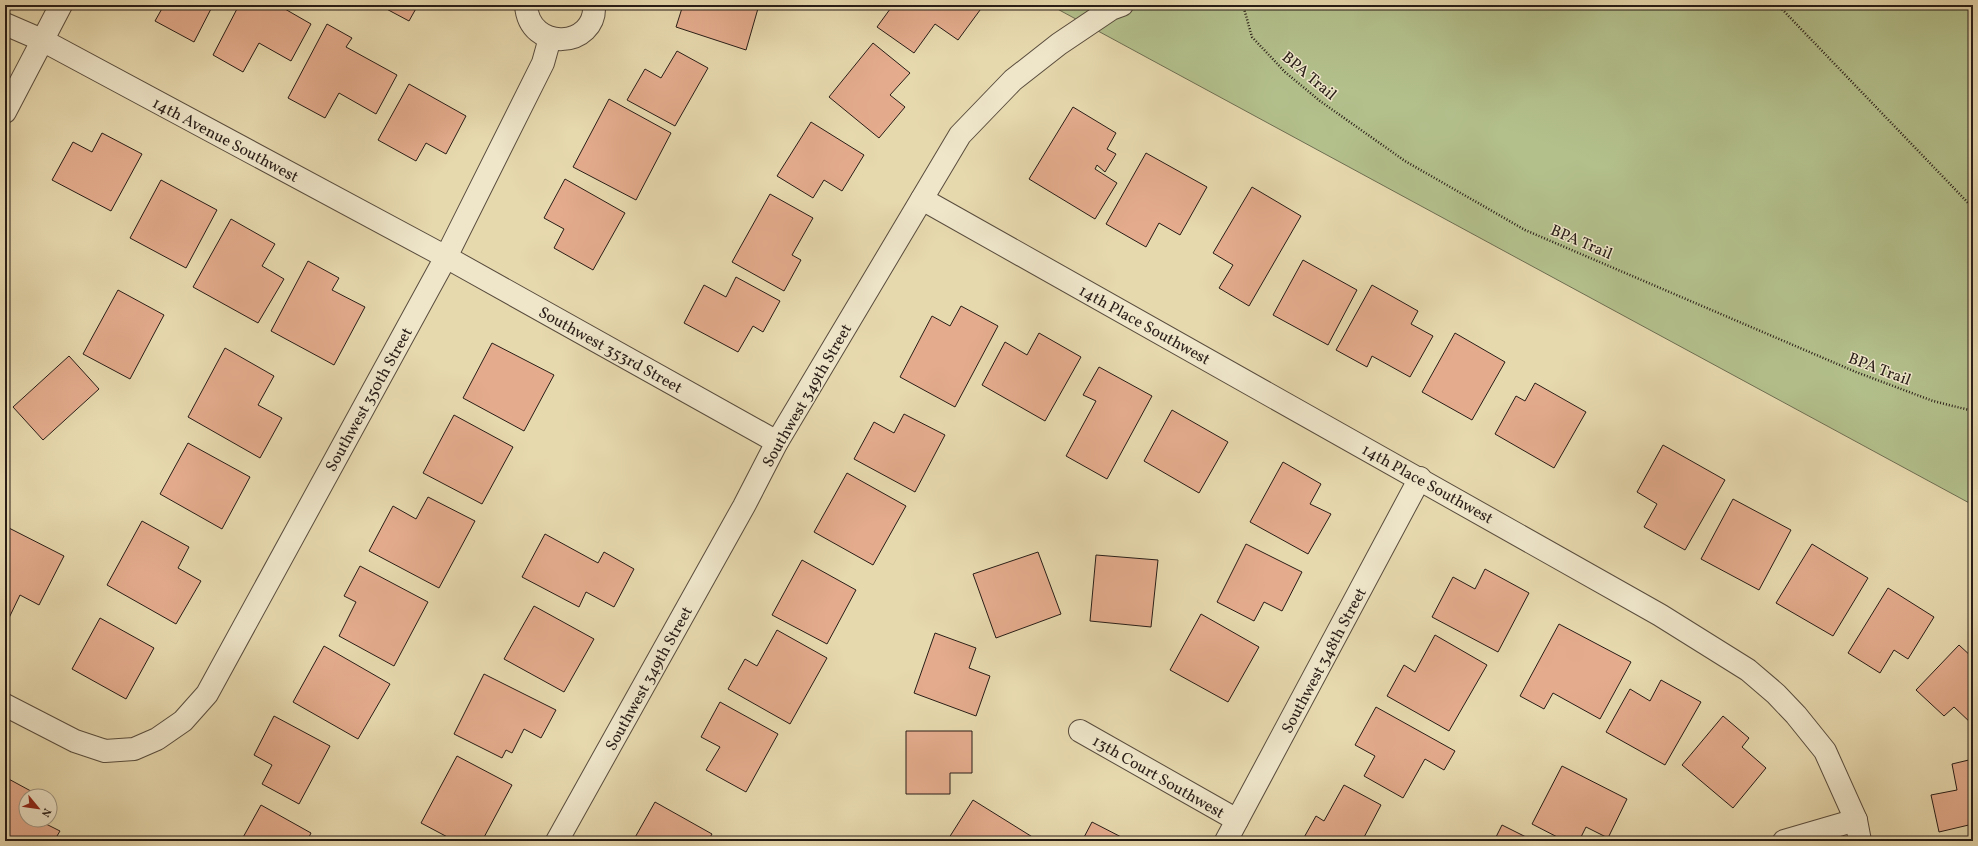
<svg xmlns="http://www.w3.org/2000/svg" width="1978" height="846" viewBox="0 0 1978 846" font-family="Vollkorn,serif">
<style>
.green{fill:#b3c08c;stroke:#6e6e52}
.building{fill:#e4ac8d;stroke:#281d17}
.lines{fill:none;stroke-linecap:round;stroke-linejoin:round}
.minor-casing{stroke:#584c3d;stroke-width:24}
.path{stroke:#281d17;stroke-width:2.5;stroke-dasharray:1 2;stroke-linecap:butt}
.minor{stroke:#efe6ca;stroke-width:22}
.labels{text-anchor:middle;stroke-width:3;stroke-linejoin:round;paint-order:stroke}
.street-label{font-size:16px;fill:#281d17;stroke:#efe6ca}
</style>
<rect width="100%" height="100%" fill="#e7d9ae"/>
<filter id="stains"><feTurbulence type="fractalNoise" baseFrequency=".005" numOctaves="4"/><feColorMatrix values="0 0 0 0 .2 0 0 0 0 .09 0 0 0 0 .02 0 0 0 .5 -.17"/></filter>
<radialGradient id="worn" r=".72"><stop offset=".6" stop-color="#630" stop-opacity="0"/><stop offset="1" stop-color="#630" stop-opacity=".3"/></radialGradient>
<path class="green" d="M1050,5H1973V505Z"/>
<g class="building">
<path d="M164,5H213L194,42L155,21Z"/>
<path d="M239,5H278L311,24L291,61L259,43L243,72L213,55Z"/>
<path d="M379,5H418L409,21Z"/>
<path d="M683,5H759L746,50L676,27Z"/>
<path d="M893,5H982L983,6L958,40L935,24L914,53L877,27Z"/>
<path d="M327,24L352,38L346,47L397,75L376,114L339,93L325,118L288,98Z"/>
<path d="M873,43L910,73L890,95L905,107L879,138L829,97Z"/>
<path d="M677,51L708,68L675,126L627,100L645,69L661,78Z"/>
<path d="M409,84L466,116L446,154L426,143L416,161L378,140Z"/>
<path d="M609,99L671,133L636,200L573,167Z"/>
<path d="M1073,107L1116,133L1107,149L1116,154L1105,172L1097,165L1095,169L1117,183L1095,219L1029,179Z"/>
<path d="M811,122L864,155L842,191L824,180L813,198L777,176Z"/>
<path d="M102,133L142,154L111,211L52,180L73,142L92,152Z"/>
<path d="M1146,153L1207,187L1180,235L1159,223L1146,247L1106,224Z"/>
<path d="M565,179L625,213L593,270L554,248L564,229L544,218Z"/>
<path d="M161,180L217,210L186,268L130,238Z"/>
<path d="M1252,187L1301,216L1249,306L1219,288L1233,265L1213,253Z"/>
<path d="M770,194L813,218L792,255L801,260L784,291L732,262Z"/>
<path d="M231,219L275,244L262,266L284,279L258,323L193,287Z"/>
<path d="M1303,260L1357,290L1328,345L1273,315Z"/>
<path d="M308,261L339,278L332,290L365,307L334,365L271,331Z"/>
<path d="M736,277L780,301L763,332L753,326L738,352L684,323L704,285L726,297Z"/>
<path d="M1372,285L1418,311L1411,324L1433,336L1410,377L1372,356L1367,367L1336,350Z"/>
<path d="M118,290L164,315L130,379L83,354Z"/>
<path d="M961,306L998,326L955,407L900,377L932,316L950,326Z"/>
<path d="M1039,333L1081,357L1045,421L982,385L1005,342L1027,355Z"/>
<path d="M1455,333L1505,362L1472,420L1422,392Z"/>
<path d="M492,343L554,375L524,431L463,398Z"/>
<path d="M225,348L274,376L258,405L282,418L260,458L188,417Z"/>
<path d="M69,356L99,389L43,440L13,407Z"/>
<path d="M1099,367L1152,396L1107,479L1066,456L1096,401L1083,395Z"/>
<path d="M1535,383L1586,412L1554,468L1495,434L1516,396L1525,401Z"/>
<path d="M1172,410L1228,442L1199,493L1144,461Z"/>
<path d="M904,414L945,435L915,492L854,459L874,422L894,433Z"/>
<path d="M454,415L513,447L482,504L423,473Z"/>
<path d="M188,443L250,477L222,529L160,494Z"/>
<path d="M1663,445L1725,480L1685,550L1644,527L1657,504L1637,492Z"/>
<path d="M1283,462L1321,484L1310,504L1331,514L1308,554L1250,522Z"/>
<path d="M847,473L906,506L873,565L814,532Z"/>
<path d="M428,497L475,521L439,588L369,551L393,506L416,519Z"/>
<path d="M1733,499L1791,530L1759,590L1701,559Z"/>
<path d="M142,521L189,547L178,568L201,581L176,624L107,585Z"/>
<path d="M7,527L64,556L39,605L20,595L8,620L5,618V532Z"/>
<path d="M545,534L598,563L604,552L634,569L614,607L586,592L579,607L522,577Z"/>
<path d="M1246,544L1302,572L1282,611L1264,602L1254,621L1217,602Z"/>
<path d="M1812,544L1868,578L1833,636L1776,603Z"/>
<path d="M1038,552L1061,614L996,638L973,574Z"/>
<path d="M1096,555L1158,560L1151,627L1090,621Z"/>
<path d="M802,560L856,590L827,644L772,615Z"/>
<path d="M360,566L428,602L394,666L339,636L356,602L344,596Z"/>
<path d="M1485,569L1529,593L1498,652L1432,617L1453,577L1475,589Z"/>
<path d="M1888,588L1934,617L1908,659L1894,650L1880,673L1848,653Z"/>
<path d="M534,606L594,639L564,692L504,659Z"/>
<path d="M1201,614L1259,647L1228,702L1170,670Z"/>
<path d="M100,618L154,648L126,699L72,669Z"/>
<path d="M1559,624L1631,662L1600,719L1553,693L1544,709L1520,696Z"/>
<path d="M777,630L827,658L790,724L728,689L745,659L757,666Z"/>
<path d="M935,633L976,648L969,668L990,676L976,716L914,693Z"/>
<path d="M1435,635L1487,665L1449,731L1387,696L1404,665L1415,672Z"/>
<path d="M1959,645L1973,658L1972,724L1954,707L1944,716L1916,690Z"/>
<path d="M324,646L390,684L358,739L293,702Z"/>
<path d="M484,674L556,710L541,738L524,729L512,753L506,750L502,758L454,734Z"/>
<path d="M1661,680L1701,702L1665,765L1606,732L1630,689L1650,701Z"/>
<path d="M720,702L778,734L746,792L706,770L720,747L701,737Z"/>
<path d="M1376,707L1455,751L1444,770L1425,759L1403,798L1364,776L1375,756L1355,745Z"/>
<path d="M274,716L330,746L299,804L262,784L272,765L254,755Z"/>
<path d="M1723,716L1749,738L1742,747L1766,768L1733,808L1682,765Z"/>
<path d="M906,731H972V773H950V794H906Z"/>
<path d="M457,756L512,785L482,841H455L421,823Z"/>
<path d="M1973,759V824L1939,832L1931,795L1957,790L1952,764Z"/>
<path d="M1562,766L1627,799L1608,838L1586,827L1579,841H1565L1532,824Z"/>
<path d="M5,777L40,796H26V820H38L60,831L54,841H5Z"/>
<path d="M1344,785L1381,805L1362,841H1302L1316,816L1324,821Z"/>
<path d="M973,800L1034,838L1032,841H947Z"/>
<path d="M655,802L712,834L708,841H633Z"/>
<path d="M261,805L311,833L307,841H241Z"/>
<path d="M1092,822L1129,841H1082Z"/>
<path d="M1502,825L1534,841H1494Z"/>
</g>
<g class="lines">
<defs>
<g id="minor">
<path d="M526,5C529,53 597,48 594,5"/>
<path d="M5,24L42,40L446,257L777,442"/>
<path d="M5,112L61,5"/>
<path d="M922,199L1660,615L1748,670L1776,694L1796,715L1825,751L1856,820L1860,841"/>
<path d="M5,705L75,741L105,751L134,749L157,739L183,721L207,694L446,257L543,63L550,38"/>
<path d="M1080,731L1237,820"/>
<path d="M557,841L744,506L777,442L960,135L1013,80L1059,44L1111,9L1122,5"/>
<path d="M1226,841L1420,478"/>
<path d="M1784,841L1856,820"/>
</g>
</defs>
<use href="#minor" class="minor-casing"/>
<g class="path">
<path d="M1243,5L1252,37L1285,72L1320,101L1405,161L1525,230L1856,372L1933,401L1973,411"/>
<path d="M1778,5L1973,208"/>
</g>
<use href="#minor" class="minor"/>
</g>
<g class="labels">
<g class="street-label">
<text transform="translate(1310 75) rotate(40)" y="6">BPA Trail</text>
<text transform="translate(226 139) rotate(28)" y="6">14th Avenue Southwest</text>
<text transform="translate(1582 241) rotate(23)" y="6">BPA Trail</text>
<text transform="translate(1145 324) rotate(29)" y="6">14th Place Southwest</text>
<text transform="translate(611 349) rotate(29)" y="6">Southwest 353rd Street</text>
<text transform="translate(1880 368) rotate(21)" y="6">BPA Trail</text>
<text transform="translate(806 395) rotate(-60)" y="6">Southwest 349th Street</text>
<text transform="translate(368 399) rotate(-61)" y="6">Southwest 350th Street</text>
<text transform="translate(1428 483) rotate(29)" y="6">14th Place Southwest</text>
<text transform="translate(1323 660) rotate(-62)" y="6">Southwest 348th Street</text>
<text transform="translate(648 678) rotate(-61)" y="6">Southwest 349th Street</text>
<text transform="translate(1159 776) rotate(30)" y="6">13th Court Southwest</text>
</g>
</g>
<rect width="1978" height="846" fill="none" stroke="#e7d9ae" stroke-width="20"/>
<rect x="6" y="6" width="1966" height="834" fill="none" stroke="#281d17" stroke-width="2"/>
<rect x="10" y="10" width="1958" height="826" fill="none" stroke="#281d17"/>
<g transform="translate(38 808) rotate(119)"><circle r="19" fill="#efe6ca" stroke="#9f9682"/>
<path d="M0-3L7 15L0 10L-7 15Z" fill="#8f2418"/>
<text y="-6" font-size="11" font-weight="bold" text-anchor="middle" fill="#281d17">N</text>
</g>
<rect width="100%" height="100%" filter="url(#stains)"/>
<rect width="100%" height="100%" fill="url(#worn)"/>
</svg>
